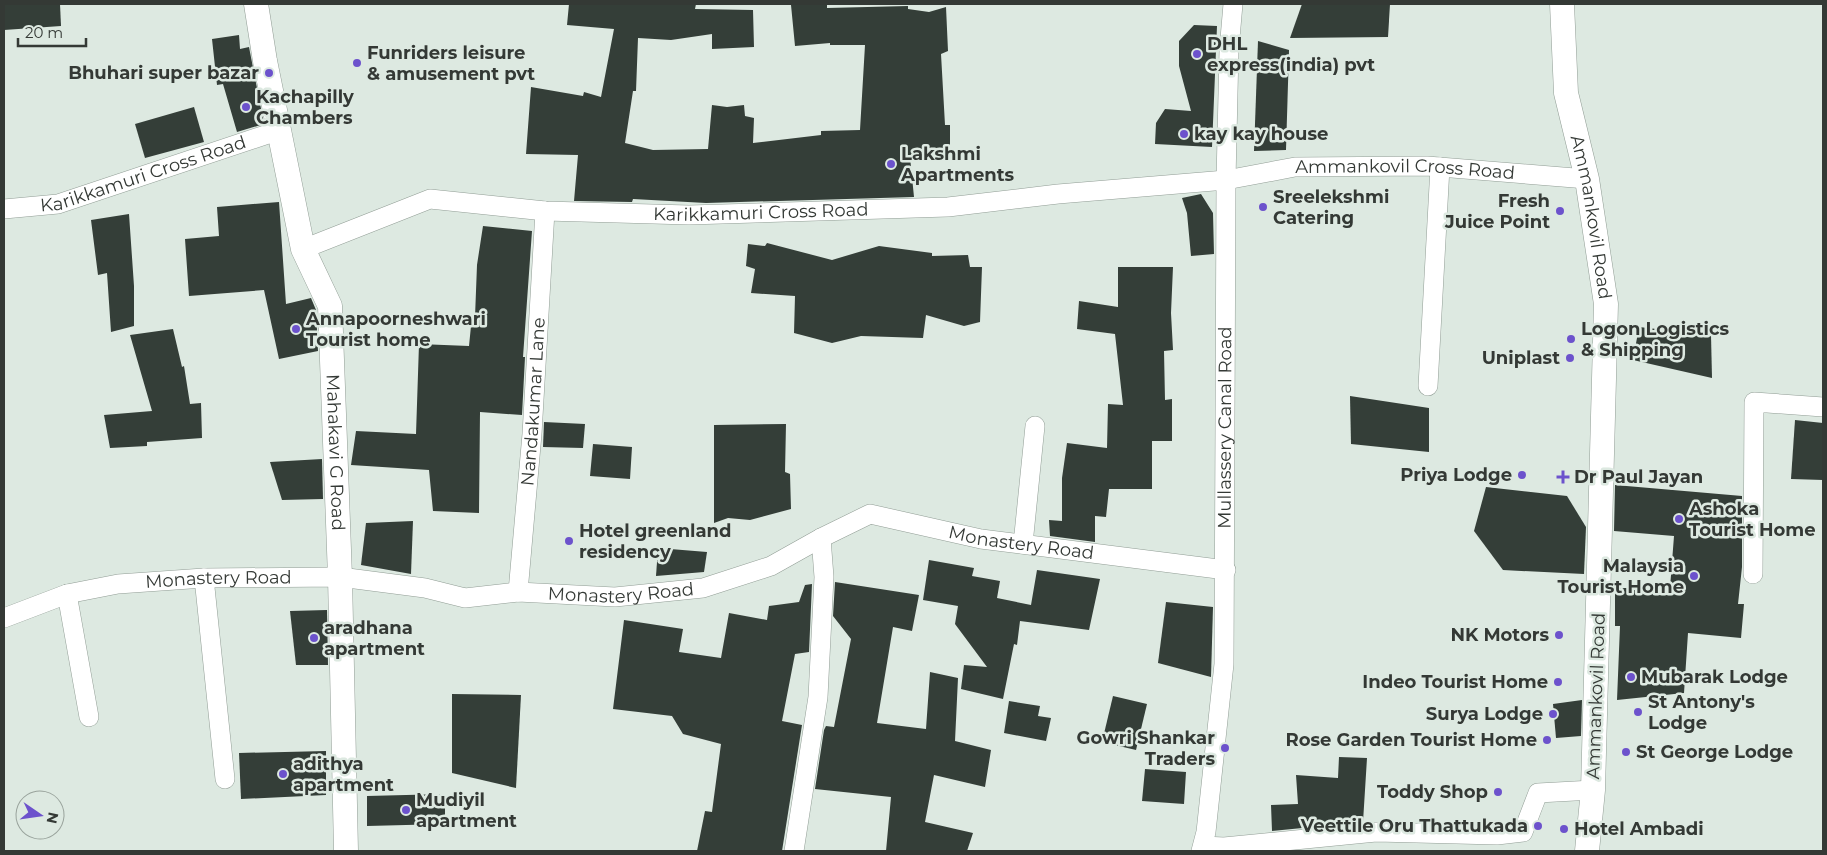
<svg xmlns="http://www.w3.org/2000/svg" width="1827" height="855" viewBox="0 0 1827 855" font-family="Montserrat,sans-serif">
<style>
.building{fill:#343e38}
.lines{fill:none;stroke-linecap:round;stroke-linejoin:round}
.minor-casing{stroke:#919d95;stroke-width:20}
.tertiary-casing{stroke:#919d95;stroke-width:25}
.minor{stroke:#fff;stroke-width:19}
.tertiary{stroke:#fff;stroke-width:24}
.poi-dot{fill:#6c52cc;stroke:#dde9e1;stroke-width:2}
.labels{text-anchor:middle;stroke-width:5;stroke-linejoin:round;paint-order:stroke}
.poi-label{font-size:18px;font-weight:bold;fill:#343935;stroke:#dde9e1;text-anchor:start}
.street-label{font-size:18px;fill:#343935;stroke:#dde9e1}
</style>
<rect width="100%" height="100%" fill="#dde9e1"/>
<g class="building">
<path d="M4,4H60L61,26L4,30Z"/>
<path d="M569,4H696L695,9L753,10L754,47L712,49V34L671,40L638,38L636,91H633L625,143L653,150L708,149L712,105L727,107L744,105L745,116L754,118L753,143L821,135V131L860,130L865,45H830V43L795,46L791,5H827V8L908,6V9L929,12L946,7L948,51L941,54L945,125H950V156L910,157L914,197L706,203L633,199L632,202L574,201L578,155L526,154L531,87L583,96L584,92L601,97L614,29L567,25Z"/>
<path d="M1302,4H1390L1388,37L1290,38Z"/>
<path d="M1194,25L1217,26L1212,147L1155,144L1156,123L1165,109L1191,111L1179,66V41Z"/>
<path d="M239,35L240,49L249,47L264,124L237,132L223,84L217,85L212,39Z"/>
<path d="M1258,41L1289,50L1286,150L1254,151Z"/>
<path d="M194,107L204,142L145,158L135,124Z"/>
<path d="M1201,194L1213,213L1214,254L1191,256L1187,213L1182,198Z"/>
<path d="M279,202L286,304L311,298L316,310L318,351L279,359L264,290L189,296L185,239L219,236L217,207Z"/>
<path d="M129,214L134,286V326L111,332L107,273L98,275L91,220Z"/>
<path d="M483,226L532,231L523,357H525L522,415L480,412L479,513L433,511L429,470L351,465L356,431L416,434L419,344L469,346L472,316L475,317L477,265Z"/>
<path d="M767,243L832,260L879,246L932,253V256L968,255L970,267H982L980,322L964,326L926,315L923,338L861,336L832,343L794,333L795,296L751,293L755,269L746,266L748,244L765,246Z"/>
<path d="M1118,267H1173L1171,313L1173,350L1164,351L1165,400L1172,399V441H1152V489H1109L1106,517L1095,516V542L1050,536L1049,520L1062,521V478L1067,443L1107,448L1108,404L1123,405L1115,334L1077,329L1079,301L1118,307Z"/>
<path d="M1639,327L1711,335L1712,378L1633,360Z"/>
<path d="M173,329L182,367L184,366L190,404L201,403L202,438L147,442V446L110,448L104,415L152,411L130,335Z"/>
<path d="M1350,396L1429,408V452L1351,444Z"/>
<path d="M1795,420L1823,423V480L1791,479Z"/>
<path d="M544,422L585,424L583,448L543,447Z"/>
<path d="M786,424L785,472L790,474L791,509L750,520L728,518L714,523V425Z"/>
<path d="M593,444L632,447L630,479L590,476Z"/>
<path d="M322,459L323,499L282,500L270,462Z"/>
<path d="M1615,485L1742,496V567L1738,604H1744L1741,638L1688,633L1684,693L1617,700L1620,626H1615V588H1670L1674,536L1614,531Z"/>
<path d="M1486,487L1567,496L1586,527L1584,574L1503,570L1474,531Z"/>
<path d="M413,521L411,574L361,565L366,523Z"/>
<path d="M658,548L707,552L704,572L656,576Z"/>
<path d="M929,560L974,568L972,576L1000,581L997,598L1031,605L1037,570L1100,579L1089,630L1020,621L1017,645L1014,644L1003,699L961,689L964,665L987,667L955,624L958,606L923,600Z"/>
<path d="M835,582L919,595L912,631L893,627L877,723L926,729L930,672L958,678L955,741L991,750L985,787L934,775L925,822L973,833L967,851H886L891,797L815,789L824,730L826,726L834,727L851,639L833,616Z"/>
<path d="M812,584L809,652L795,654L782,721L802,725L782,851H697L705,811L712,812L721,744L683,734L672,716L613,709L624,620L683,629L679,652L721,658L729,613L767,620L769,606L799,602L805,585Z"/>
<path d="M1166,602L1213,607L1211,677L1158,663Z"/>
<path d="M327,610L328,665H296L290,611Z"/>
<path d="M452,694L521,695L516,788L452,773Z"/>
<path d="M1113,696L1147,704L1136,750L1102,742Z"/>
<path d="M1582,700L1581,736L1556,738L1553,704Z"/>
<path d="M1009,701L1040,706L1038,716L1051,718L1046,741L1004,733Z"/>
<path d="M326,751V795L241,799L239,753Z"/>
<path d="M1339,757L1367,758L1363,822L1272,831L1271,805L1298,804L1296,775L1338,778Z"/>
<path d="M1145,769L1186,772L1184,804L1142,801Z"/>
<path d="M445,794V824L367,826V796Z"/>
</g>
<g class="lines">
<defs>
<g id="minor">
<path id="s1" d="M4,209L58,204L280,130"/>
<path id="s2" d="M303,249L430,199L545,211L689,215L948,207L1058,194L1226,180L1295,167L1427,166L1587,179"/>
<path d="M1428,386L1440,167"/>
<path d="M1023,544L1035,426"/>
<path d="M1753,574L1754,402L1823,407"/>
<path d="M204,578L225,779"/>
<path id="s3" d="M518,592L532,434L545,211"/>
<path d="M67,594L89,717"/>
<path id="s4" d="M4,618L67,594L118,584L204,578L340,577L425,588L465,598L518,592L615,597L703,588L771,566L821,538L870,514L981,539L1226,570"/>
<path d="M1203,846L1224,847L1376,832L1497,835L1523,832L1538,793L1593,790"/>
<path d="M794,851L818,697L824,577L821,538"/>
<path id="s5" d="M1201,851L1206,832L1224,664L1226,180L1229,50L1233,4"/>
</g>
<g id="tertiary">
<path id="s6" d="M256,4L265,61L303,249L330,306L340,577L346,851"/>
<path id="s7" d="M1562,4L1566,93L1587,179L1606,304L1593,790L1587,851"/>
</g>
</defs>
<use href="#minor" class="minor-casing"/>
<use href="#tertiary" class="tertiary-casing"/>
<use href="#minor" class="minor"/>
<use href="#tertiary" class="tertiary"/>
</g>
<g class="poi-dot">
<circle cx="1197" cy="54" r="5"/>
<circle cx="357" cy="63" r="5"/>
<circle cx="269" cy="73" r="5"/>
<circle cx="246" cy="107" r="5"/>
<circle cx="1184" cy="134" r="5"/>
<circle cx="891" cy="164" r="5"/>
<circle cx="1263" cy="207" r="5"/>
<circle cx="1560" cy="211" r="5"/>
<circle cx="296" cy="329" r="5"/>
<circle cx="1571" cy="339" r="5"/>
<circle cx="1570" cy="358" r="5"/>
<circle cx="1522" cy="475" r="5"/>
<path d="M1560.5 469.5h5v5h5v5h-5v5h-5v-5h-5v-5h5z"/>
<circle cx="1679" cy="519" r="5"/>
<circle cx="569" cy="541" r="5"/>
<circle cx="1694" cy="576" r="5"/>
<circle cx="1559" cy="635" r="5"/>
<circle cx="314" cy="638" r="5"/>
<circle cx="1631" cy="677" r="5"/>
<circle cx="1558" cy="682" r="5"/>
<circle cx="1638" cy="712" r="5"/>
<circle cx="1553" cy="714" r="5"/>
<circle cx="1547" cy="740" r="5"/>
<circle cx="1225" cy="748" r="5"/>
<circle cx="1626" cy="752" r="5"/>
<circle cx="283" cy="774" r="5"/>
<circle cx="1498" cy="792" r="5"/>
<circle cx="406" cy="810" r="5"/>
<circle cx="1538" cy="826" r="5"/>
<circle cx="1564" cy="829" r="5"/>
</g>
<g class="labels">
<g class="poi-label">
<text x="1207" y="50">DHL<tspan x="1207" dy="21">express(india) pvt</tspan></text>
<text x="367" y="59">Funriders leisure<tspan x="367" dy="21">&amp; amusement pvt</tspan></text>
<text x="259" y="79" text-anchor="end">Bhuhari super bazar</text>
<text x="256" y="103">Kachapilly<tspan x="256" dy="21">Chambers</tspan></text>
<text x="1194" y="140">kay kay house</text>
<text x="901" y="160">Lakshmi<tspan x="901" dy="21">Apartments</tspan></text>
<text x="1273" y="203">Sreelekshmi<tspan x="1273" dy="21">Catering</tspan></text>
<text x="1550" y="207" text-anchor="end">Fresh<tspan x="1550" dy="21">Juice Point</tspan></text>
<text x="306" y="325">Annapoorneshwari<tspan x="306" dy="21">Tourist home</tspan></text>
<text x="1581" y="335">Logon Logistics<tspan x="1581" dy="21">&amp; Shipping</tspan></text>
<text x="1560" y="364" text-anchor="end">Uniplast</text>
<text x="1512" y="481" text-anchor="end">Priya Lodge</text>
<text x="1574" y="483">Dr Paul Jayan</text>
<text x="1689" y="515">Ashoka<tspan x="1689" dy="21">Tourist Home</tspan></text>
<text x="579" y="537">Hotel greenland<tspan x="579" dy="21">residency</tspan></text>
<text x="1684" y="572" text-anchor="end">Malaysia<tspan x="1684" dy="21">Tourist Home</tspan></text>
<text x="324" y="634">aradhana<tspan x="324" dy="21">apartment</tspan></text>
<text x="1549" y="641" text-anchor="end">NK Motors</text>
<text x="1641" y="683">Mubarak Lodge</text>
<text x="1548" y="688" text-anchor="end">Indeo Tourist Home</text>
<text x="1648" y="708">St Antony's<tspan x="1648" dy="21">Lodge</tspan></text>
<text x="1543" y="720" text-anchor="end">Surya Lodge</text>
<text x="1215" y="744" text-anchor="end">Gowri Shankar<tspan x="1215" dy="21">Traders</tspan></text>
<text x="1537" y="746" text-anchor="end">Rose Garden Tourist Home</text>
<text x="1636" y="758">St George Lodge</text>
<text x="293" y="770">adithya<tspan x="293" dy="21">apartment</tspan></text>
<text x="1488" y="798" text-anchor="end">Toddy Shop</text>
<text x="416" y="806">Mudiyil<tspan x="416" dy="21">apartment</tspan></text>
<text x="1528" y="832" text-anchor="end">Veettile Oru Thattukada</text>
<text x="1574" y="835">Hotel Ambadi</text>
</g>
<g class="street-label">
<text dy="6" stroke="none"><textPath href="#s2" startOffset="1115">Ammankovil Cross Road</textPath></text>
<text dy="6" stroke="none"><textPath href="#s1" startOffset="144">Karikkamuri Cross Road</textPath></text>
<text dy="6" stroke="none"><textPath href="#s2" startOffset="468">Karikkamuri Cross Road</textPath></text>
<text dy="6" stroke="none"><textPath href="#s7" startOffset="216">Ammankovil Road</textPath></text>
<text dy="6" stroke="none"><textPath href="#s3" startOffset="191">Nandakumar Lane</textPath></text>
<text dy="6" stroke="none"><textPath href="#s5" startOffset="425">Mullassery Canal Road</textPath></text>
<text dy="6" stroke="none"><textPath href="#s6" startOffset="459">Mahakavi G Road</textPath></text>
<text dy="6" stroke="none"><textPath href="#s4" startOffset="1045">Monastery Road</textPath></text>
<text dy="6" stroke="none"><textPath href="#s4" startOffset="220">Monastery Road</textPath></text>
<text dy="6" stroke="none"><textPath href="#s4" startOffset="625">Monastery Road</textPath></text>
<text transform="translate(1596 696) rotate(-88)" y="6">Ammankovil Road</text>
</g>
</g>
<rect width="1827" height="855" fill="none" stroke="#343935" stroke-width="10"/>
<g transform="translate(40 815) rotate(103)"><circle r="24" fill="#dde9e1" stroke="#99a39c"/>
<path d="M0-4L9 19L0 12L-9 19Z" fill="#6c52cc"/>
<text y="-8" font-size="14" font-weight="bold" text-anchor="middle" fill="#343935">N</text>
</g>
<path d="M18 38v8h68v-8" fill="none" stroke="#343935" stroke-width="2.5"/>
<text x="25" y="38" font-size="15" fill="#343935" stroke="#dde9e1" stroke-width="4" paint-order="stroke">20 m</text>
</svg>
